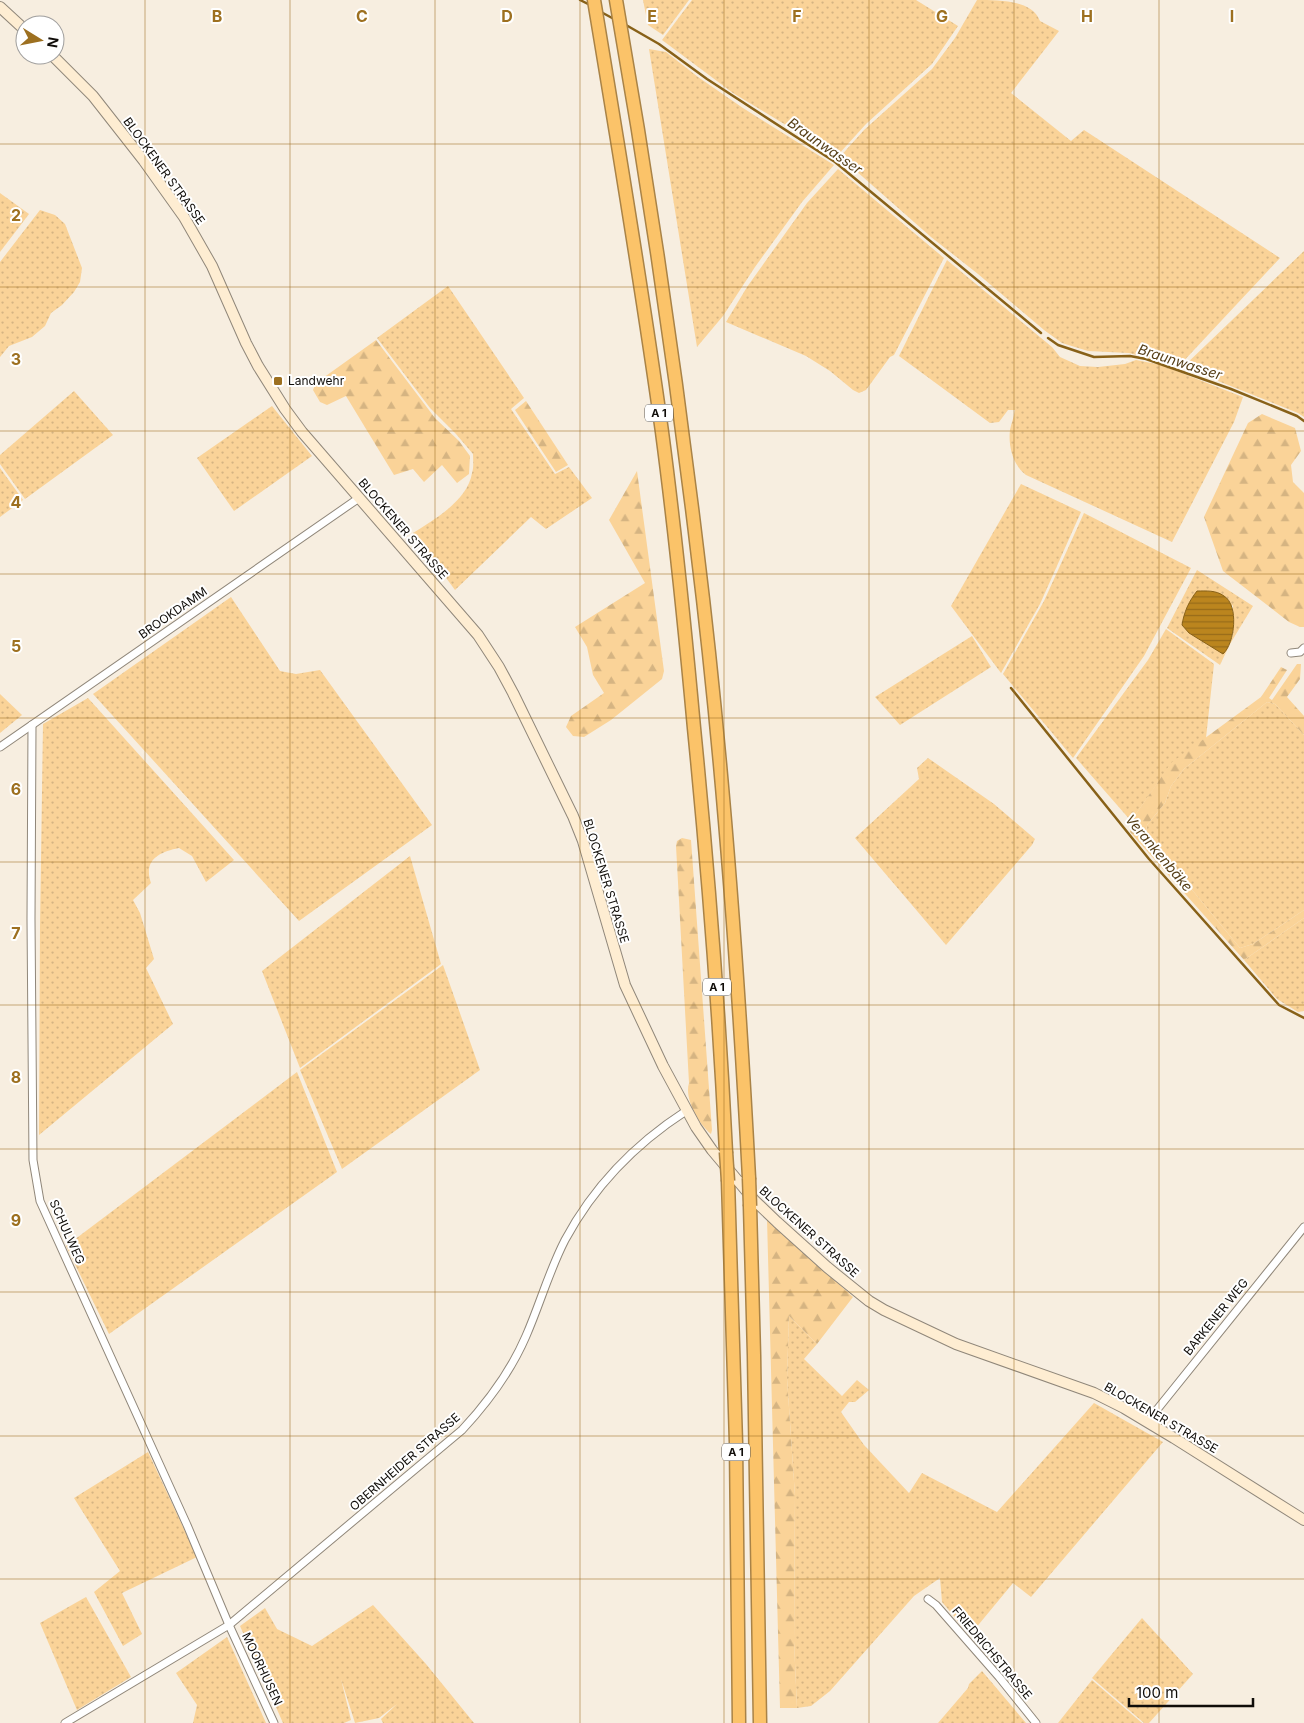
<svg xmlns="http://www.w3.org/2000/svg" width="1304" height="1723" viewBox="0 0 1304 1723" font-family="Inter,sans-serif">
<style>
.grass{fill:url(#grass-dots);fill-rule:evenodd}
.forest{fill:url(#forest-firs)}
.water{fill:url(#water-rules);stroke:#886118}
.lines{fill:none;stroke-linecap:round;stroke-linejoin:round}
.stream{stroke:#886118;stroke-width:2.5}
.street-casing{stroke:#90877a;stroke-width:9}
.secondary-casing{stroke:#90877a;stroke-width:12}
.highway-casing{stroke:#a98347;stroke-width:15}
.street{stroke:#fff;stroke-width:7}
.secondary{stroke:#feedd2;stroke-width:10}
.highway{stroke:#fbc369;stroke-width:12}
.highway-bridge-casing{stroke:#a98347;stroke-width:15;stroke-linecap:butt}
.highway-bridge{stroke:#fbc369;stroke-width:12}
.grid{fill:none;stroke:#9d7020;stroke-width:1;stroke-opacity:0.55}
.poi-dot{fill:#9d7020;stroke:#fff;stroke-width:2}
.labels{text-anchor:middle;stroke-width:4;stroke-linejoin:round;paint-order:stroke}
.shield{fill:#fff;stroke:#585653;stroke-width:1}
.shield-label{font-size:11px;font-weight:bold;fill:#100d09}
.street-label{font-size:12px;fill:#100d09;stroke:#fff}
.poi-label{font-size:12px;fill:#100d09;stroke:#fff;text-anchor:start}
.water-label{font-size:14px;font-style:italic;fill:#563f18;stroke:#fff}
.grid-label{font-size:16px;text-anchor:middle;font-weight:bold;fill:#9d7020;stroke:#fff;stroke-width:4;stroke-linejoin:round;paint-order:stroke}
</style>
<defs>
<pattern id="grass-dots" width="8" height="8" patternUnits="userSpaceOnUse" patternTransform="scale(1.25)"><rect width="8" height="8" fill="#fad398"/><path d="M2 2h.1M6 6h.1" fill="none" stroke="#d5b482" stroke-width="1.8" stroke-linecap="round"/></pattern>
<pattern id="forest-firs" width="22" height="20" patternUnits="userSpaceOnUse" patternTransform="scale(1.25)"><rect width="22" height="20" fill="#fad398"/><path d="M5 1l3.5 6h-7zM16 11l3.5 6h-7z" fill="#d5b482"/></pattern>
<pattern id="water-rules" width="6" height="5" patternUnits="userSpaceOnUse" patternTransform="scale(1.25)"><rect width="6" height="5" fill="#bb851e"/><path d="M0 2.5h6" fill="none" stroke="#976b19"/></pattern>
</defs>
<rect width="100%" height="100%" fill="#f7eee0"/>
<g class="grass">
<path d="M643,0H689L663,35L648,25Z"/>
<path d="M692,0H916L958,26L932,64L866,124L837,156L733,93L662,40Z"/>
<path d="M977,0C1000,0 1032,0 1040,21L1059,31L1011,93L1071,141L1084,130L1280,258L1179,366L1129,353L1088,351L1062,343L1044,330L978,274L931,237L855,170L838,159L864,130L932,69L955,38Z"/>
<path d="M649,49L666,52L698,77L743,108L834,165L802,202L755,267L723,316L697,347Z"/>
<path d="M838,169L944,258L894,355L890,357L866,390L859,393L853,390L830,371L806,356L726,322L747,287L807,203Z"/>
<path d="M0,193L29,214L0,252Z"/>
<path d="M40,210L55,215L65,224L82,268L80,282L74,292L62,305L51,313L45,326L32,337L9,346L0,357V262Z"/>
<path d="M1304,251V417L1298,413L1183,367Z"/>
<path d="M947,260L1052,347L1060,357L1080,366L1098,367L1125,364L1136,360L1161,365L1243,397L1234,422L1172,542L1026,475C1013,465 1008,446 1010,430C1011,424 1014,417 1015,410H1008L999,422L990,423L899,356Z"/>
<path d="M448,286L524,398L511,409L555,474L569,467L592,498L546,529L531,517L455,590L413,533C434,520 468,500 472,473C474,467 473,460 473,454L456,434L430,408L377,338Z"/>
<path d="M74,391L113,435L25,499L0,464V455Z"/>
<path d="M272,406L312,456L234,511L197,458Z"/>
<path d="M0,468L23,500L0,517Z"/>
<path d="M1021,484L1081,512L1040,604L1001,673L951,606Z"/>
<path d="M1084,513L1191,568L1144,656L1073,758L1003,674L1044,601Z"/>
<path d="M1197,570L1253,606L1230,644L1220,665L1167,628ZM1233,605V635L1223,653L1189,633Z"/>
<path d="M231,597L280,671L296,674L320,670L432,825L299,921L93,694Z"/>
<path d="M1166,629L1214,664L1206,738L1171,764L1131,821L1076,758L1148,660Z"/>
<path d="M972,636L991,667L900,725L875,697Z"/>
<path d="M0,694L22,715L0,733Z"/>
<path d="M88,698L234,860L206,882L192,856L179,848C159,852 143,860 151,883L133,900L140,913L154,959L146,968L173,1024L39,1135L40,927L43,724Z"/>
<path d="M1267,702L1275,704L1304,735V910L1253,944L1240,948L1146,834L1147,825L1165,803L1171,786L1184,769Z"/>
<path d="M928,758L994,804L1035,839L1032,845L946,945L855,838L919,779L917,768Z"/>
<path d="M410,856L441,964L300,1068L262,971Z"/>
<path d="M1304,918V1011L1298,1012L1277,999L1244,960Z"/>
<path d="M443,965L480,1070L342,1169L300,1070Z"/>
<path d="M297,1072L337,1172L109,1334L66,1246Z"/>
<path d="M789,1316L817,1344L804,1359L842,1396L857,1380L869,1390L855,1402H849L841,1412L864,1445L909,1493L922,1473L997,1512L1094,1403L1163,1442L1031,1597L1013,1583L970,1635L942,1602L940,1578L914,1596L830,1691L811,1706L797,1708L794,1641L795,1496L787,1378Z"/>
<path d="M148,1452L197,1557L122,1593L142,1634L123,1646L94,1592L120,1571L74,1498Z"/>
<path d="M86,1597L131,1677L77,1710L40,1623Z"/>
<path d="M373,1605L426,1664L474,1723H383L381,1719L397,1704L379,1718L355,1723L341,1679L351,1720L344,1723H283L240,1626L265,1608L277,1629L312,1646Z"/>
<path d="M1142,1618L1193,1674L1149,1723H1144L1092,1678Z"/>
<path d="M227,1637L266,1723H193L197,1705L176,1673Z"/>
<path d="M982,1671L1026,1723H938L968,1688L969,1684Z"/>
<path d="M1092,1680L1142,1723H1058Z"/>
</g>
<g class="forest">
<path d="M376,340L435,418L459,441L470,456L469,474L457,483L442,465L424,482L413,469L394,475L346,396L327,405L320,402L313,390L316,383Z"/>
<path d="M526,401L568,465L556,472L515,410Z"/>
<path d="M1262,414L1295,428L1301,451L1291,465L1293,482L1304,493V627H1300L1289,622L1223,571L1204,517L1248,423Z"/>
<path d="M637,471L664,671L662,679L611,720L584,737L573,736L566,727L571,716L604,693L593,675L587,647L575,627L645,583L609,520Z"/>
<path d="M1297,664H1301L1300,679L1287,697L1304,716V735L1275,704L1267,702L1184,769L1171,786L1165,803L1147,825L1146,834L1240,948L1253,944L1304,910V918L1244,960L1130,832L1131,821L1171,763L1261,697L1281,667L1287,670L1269,698L1272,700Z"/>
<path d="M682,838L691,840L712,1130L711,1134C699,1124 684,1099 689,1083L676,846L677,841Z"/>
<path d="M767,1219L853,1297L817,1344L789,1316L787,1378L795,1496L794,1641L797,1708H780Z"/>
</g>
<path class="water" d="M1197,591C1206,591 1216,590 1224,596C1239,605 1235,643 1223,654L1189,633L1182,625C1184,612 1189,601 1197,591Z"/>
<g class="lines">
<g class="stream">
<path d="M580,0L590,5"/>
<path d="M601,12L614,19"/>
<path d="M626,25L659,44L707,79L835,162L1041,333"/>
<path d="M1048,338L1058,345L1094,357L1130,356L1146,359L1231,389L1297,416L1304,421"/>
<path d="M1011,688L1149,859L1279,1005L1304,1018"/>
</g>
<defs>
<g id="street">
<path d="M1291,653L1300,652L1304,648"/>
<path d="M32,725L31,919L33,1160L40,1201L187,1525L229,1625L274,1723"/>
<path d="M0,747L359,498"/>
<path d="M1147,1422L1304,1227"/>
<path d="M928,1599L936,1605L999,1677L1036,1723"/>
<path d="M65,1723L229,1625L462,1430C488,1402 511,1371 526,1336C540,1304 549,1271 565,1240C594,1186 635,1144 686,1111"/>
</g>
<g id="secondary">
<path d="M0,7L25,30"/>
<path d="M52,55L93,96L144,161L184,217L212,266L246,343L258,366L285,409L302,432L478,635L499,667L513,693L573,816L583,841L625,985L663,1066L696,1127L712,1150L754,1200L777,1222L827,1267L869,1301L884,1310L956,1344L1094,1393L1124,1408L1174,1438L1304,1520"/>
</g>
<g id="highway">
<path d="M594,0C618,144 642,287 662,432C675,530 685,629 694,728C708,869 719,1010 726,1152"/>
<path d="M616,0C648,182 675,365 697,549C723,758 738,968 749,1178"/>
<path d="M728,1181L736,1443L739,1723"/>
<path d="M750,1206L754,1355L760,1723"/>
</g>
</defs>
<use href="#street" class="street-casing"/>
<use href="#secondary" class="secondary-casing"/>
<use href="#highway" class="highway-casing"/>
<use href="#street" class="street"/>
<use href="#secondary" class="secondary"/>
<use href="#highway" class="highway"/>
<defs>
<g id="highway-bridge">
<path d="M726,1152L728,1181"/>
<path d="M749,1178L750,1206"/>
</g>
</defs>
<use href="#highway-bridge" class="highway-bridge-casing"/>
<use href="#highway-bridge" class="highway-bridge"/>
</g>
<path class="grid" d="M145,0V1723M290,0V1723M435,0V1723M580,0V1723M724,0V1723M869,0V1723M1014,0V1723M1159,0V1723M0,144H1304M0,287H1304M0,431H1304M0,574H1304M0,718H1304M0,862H1304M0,1005H1304M0,1149H1304M0,1292H1304M0,1436H1304M0,1579H1304"/>
<rect class="poi-dot" x="273" y="376" width="10" height="10" rx="2.5"/>
<g class="labels">
<g class="shield">
<rect x="645" y="404.5" width="28" height="17" rx="4"/>
<rect x="703" y="978.5" width="28" height="17" rx="4"/>
<rect x="722" y="1443.5" width="28" height="17" rx="4"/>
</g>
<g class="shield-label">
<text x="659" y="417">A 1</text>
<text x="717" y="991">A 1</text>
<text x="736" y="1456">A 1</text>
</g>
<g class="street-label">
<text transform="translate(164 171) rotate(54)" y="4">BLOCKENER STRASSE</text>
<text transform="translate(403 529) rotate(49)" y="4">BLOCKENER STRASSE</text>
<text transform="translate(173 613) rotate(-35)" y="4">BROOKDAMM</text>
<text transform="translate(606 881) rotate(73)" y="4">BLOCKENER STRASSE</text>
<text transform="translate(67 1232) rotate(66)" y="4">SCHULWEG</text>
<text transform="translate(809 1232) rotate(42)" y="4">BLOCKENER STRASSE</text>
<text transform="translate(1216 1317) rotate(-51)" y="4">BARKENER WEG</text>
<text transform="translate(1161 1418) rotate(30)" y="4">BLOCKENER STRASSE</text>
<text transform="translate(405 1462) rotate(-41)" y="4">OBERNHEIDER STRASSE</text>
<text transform="translate(992 1653) rotate(50)" y="4">FRIEDRICHSTRASSE</text>
<text transform="translate(262 1669) rotate(65)" y="4">MOORHUSEN</text>
</g>
<g class="poi-label">
<text x="288" y="385">Landwehr</text>
</g>
<g class="water-label">
<text transform="translate(825 146) rotate(35)" y="5">Braunwasser</text>
<text transform="translate(1180 362) rotate(18)" y="5">Braunwasser</text>
<text transform="translate(1159 853) rotate(50)" y="5">Verankenbäke</text>
</g>
</g>
<g class="grid-label">
<text x="217" y="22">B</text>
<text x="362" y="22">C</text>
<text x="507" y="22">D</text>
<text x="652" y="22">E</text>
<text x="797" y="22">F</text>
<text x="942" y="22">G</text>
<text x="1087" y="22">H</text>
<text x="1232" y="22">I</text>
<text x="16" y="221">2</text>
<text x="16" y="365">3</text>
<text x="16" y="508">4</text>
<text x="16" y="652">5</text>
<text x="16" y="795">6</text>
<text x="16" y="939">7</text>
<text x="16" y="1083">8</text>
<text x="16" y="1226">9</text>
</g>
<g transform="translate(40 40) rotate(100)"><circle r="24" fill="#ffffff" stroke="#9f9e9d"/>
<path d="M0-4L9 19L0 12L-9 19Z" fill="#9d7020"/>
<text y="-8" font-size="14" font-weight="bold" text-anchor="middle" fill="#100d09">N</text>
</g>
<path d="M1129 1698v8h124v-8" fill="none" stroke="#100d09" stroke-width="2.5"/>
<text x="1136" y="1698" font-size="15" fill="#100d09" stroke="#ffffff" stroke-width="4" paint-order="stroke">100 m</text>
</svg>
